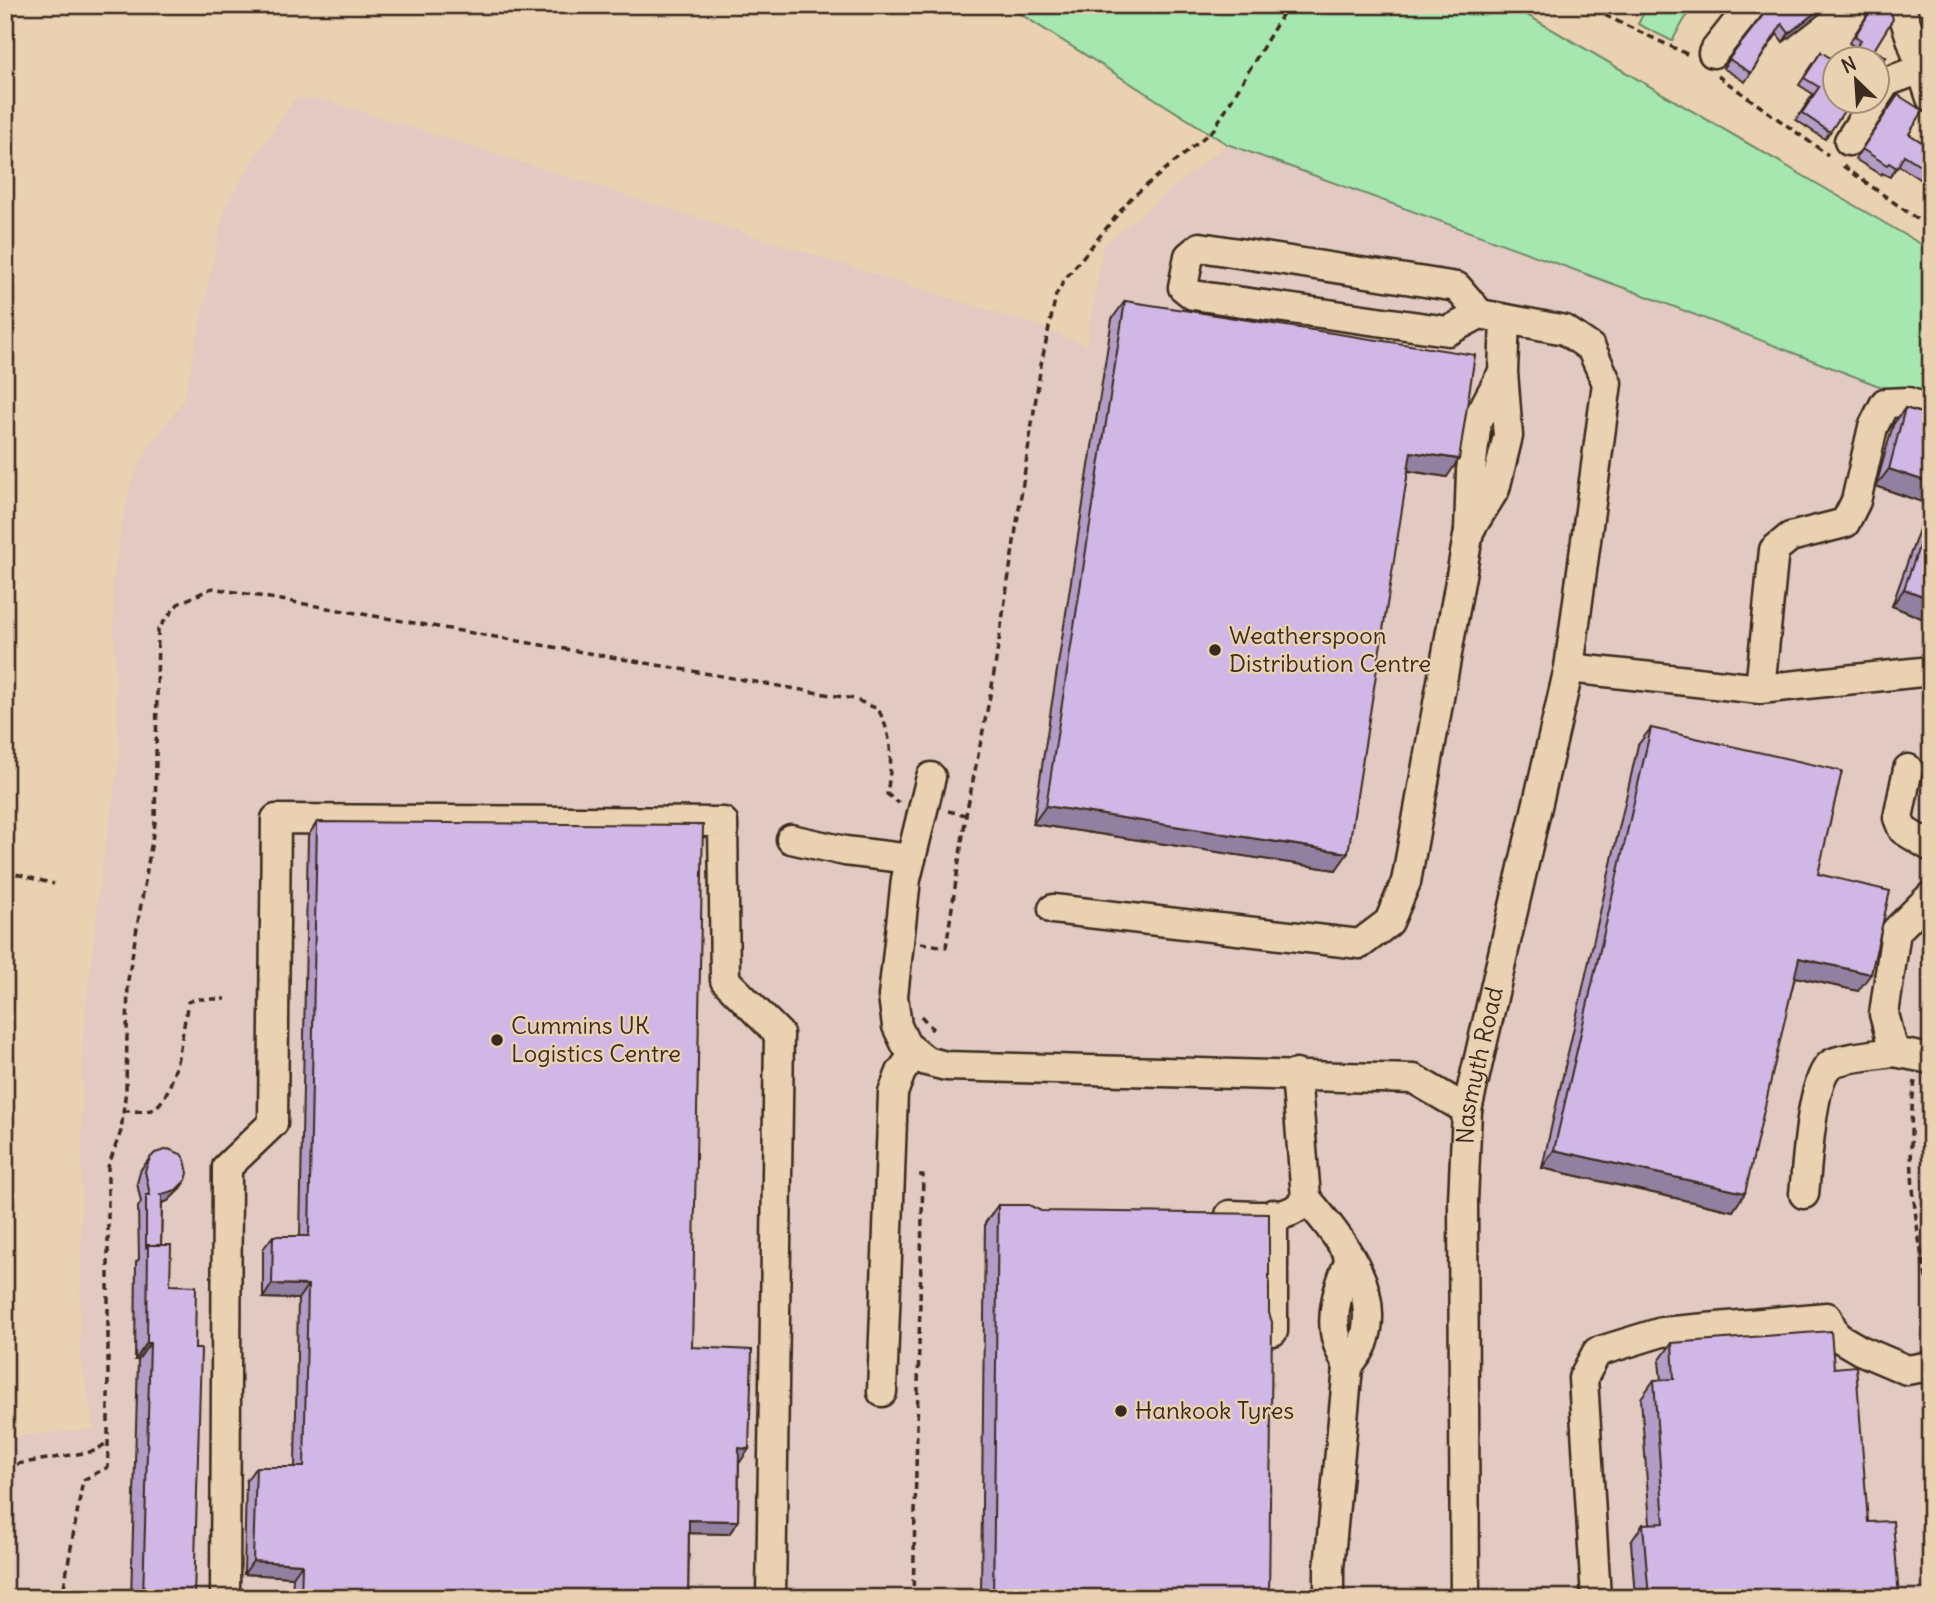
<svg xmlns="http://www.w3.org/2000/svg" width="1936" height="1603" viewBox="0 0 1936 1603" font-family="Delius,sans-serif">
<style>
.built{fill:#e2c9c1}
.green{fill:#a6e7b0;stroke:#708867;stroke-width:2}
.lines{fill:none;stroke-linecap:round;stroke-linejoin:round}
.minor-casing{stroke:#3b2a1e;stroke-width:33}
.path{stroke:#3b2a1e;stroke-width:3.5;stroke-dasharray:7 5;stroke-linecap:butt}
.minor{stroke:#e9d1b1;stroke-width:28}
.wall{fill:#b39dc6;stroke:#3b2a1e;stroke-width:2}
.shaded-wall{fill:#9280a1;stroke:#3b2a1e;stroke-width:2}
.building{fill:#d0b7e6;stroke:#3b2a1e;stroke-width:2}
.poi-dot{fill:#3b2a1e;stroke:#e9d1b1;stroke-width:2.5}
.labels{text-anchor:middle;stroke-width:5;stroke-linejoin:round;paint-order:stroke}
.poi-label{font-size:24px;fill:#3b2a1e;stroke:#e9d1b1;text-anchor:start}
.street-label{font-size:24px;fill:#3b2a1e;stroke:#e9d1b1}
</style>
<rect width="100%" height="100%" fill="#e9d1b1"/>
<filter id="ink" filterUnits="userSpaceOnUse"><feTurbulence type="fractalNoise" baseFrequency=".0143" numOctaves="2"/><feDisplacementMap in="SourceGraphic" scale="14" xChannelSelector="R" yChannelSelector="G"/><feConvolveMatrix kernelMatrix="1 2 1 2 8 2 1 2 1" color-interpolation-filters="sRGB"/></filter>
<g filter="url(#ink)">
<path class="built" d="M296,98L325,100L1041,327L1087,346L1103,245L1227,144L1641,294L1931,406V1598H5V1437L94,1429L80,1351L83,1037L100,883L120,755L116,696L113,581L125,509L135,472L151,444L184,400L225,207L257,154Z"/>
<g class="green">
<path d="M1006,5H1510L1931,250V406L1641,294L1227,144Z"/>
<path d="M1648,5H1693L1672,41L1638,24Z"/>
</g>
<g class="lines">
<defs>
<g id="minor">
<path d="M1900,5L1931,98"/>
<path d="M1713,53L1751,5"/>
<path d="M1876,97L1886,82L1921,69"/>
<path d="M1849,141L1874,102"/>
<path d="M1503,372L1477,420L1471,471L1469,531L1495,489L1508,436L1503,372L1505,319"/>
<path d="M1569,668L1760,689L1931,671"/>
<path d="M1760,689L1774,550L1790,537L1845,523L1856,501L1873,427L1885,403L1908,402L1931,410"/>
<path d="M1908,769L1898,818L1903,830L1931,847"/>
<path d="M931,777L906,879L893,996L897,1026L906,1045L926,1061L946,1066L1414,1079L1467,1110"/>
<path d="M791,839L845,851L911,859"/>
<path d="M1931,896L1896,931L1884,1014L1894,1052L1931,1059"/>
<path d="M1053,909L1360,944L1389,922L1406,882L1469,531"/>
<path d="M1804,1194C1807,1168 1811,1078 1831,1064C1840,1058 1881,1054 1894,1052"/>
<path d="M1306,1198C1340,1238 1383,1289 1363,1344C1360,1352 1353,1360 1348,1367L1329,1568V1598"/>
<path d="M1230,1215C1254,1215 1292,1223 1306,1198L1296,1074"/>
<path d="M1273,1331V1214"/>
<path d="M1348,1367C1345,1359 1339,1350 1337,1341C1329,1314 1340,1283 1350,1259"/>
<path d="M882,1392L893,1093L901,1072L915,1053"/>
<path d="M225,1598L227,1167L273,1123L276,819L723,822L725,980L779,1034L771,1598"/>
<path id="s1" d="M1465,1598L1463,1201L1467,1110L1569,668L1607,383L1591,348L1565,330L1480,314L1448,331L1193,295L1183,287L1189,256L1200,247L1457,287L1480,314"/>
<path d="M1596,1598L1583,1378L1597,1352L1662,1332L1827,1317L1836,1336L1860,1350L1907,1370L1931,1366"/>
</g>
</defs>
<use href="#minor" class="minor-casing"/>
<g class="path">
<path d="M1583,5L1689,55"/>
<path d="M1718,76L1828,155"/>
<path d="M1843,166L1931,229"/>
<path d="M948,811L966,815"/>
<path d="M5,871L54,884"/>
<path d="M921,943L946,947L966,815L992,686L1041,365L1056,295L1065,279L1130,199L1214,129L1288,5"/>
<path d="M921,1016L932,1028L929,1032"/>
<path d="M1926,1033L1931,1018"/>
<path d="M1915,1081C1905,1146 1915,1236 1931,1299"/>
<path d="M123,1111C132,1111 143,1112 151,1110C176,1101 183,1026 188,1002L195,999H225"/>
<path d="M5,1466L95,1451L108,1442"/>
<path d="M62,1598L83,1480L108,1467V1167L121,1131L126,1089L128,980L155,823L158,629L178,604L212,588L854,699L878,709C894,739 892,762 887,794L899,803"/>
<path d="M913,1598L923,1175H915"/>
</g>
<use href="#minor" class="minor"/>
</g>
<g class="wall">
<path d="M1620,5H1629L1627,9Z"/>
<path d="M1826,5L1822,12L1783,42L1777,34L1745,82L1723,68L1765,14L1767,6Z"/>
<path d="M1863,5H1889L1874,50L1886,57L1877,69V60H1848L1855,47L1849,43L1866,17Z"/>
<path d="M1821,52L1835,102H1855L1851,108L1847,105L1825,139L1796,120L1813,94L1799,85Z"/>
<path d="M1898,95L1909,134L1931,148V187L1898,165L1890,177L1882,173L1881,175L1855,159Z"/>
<path d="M1125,301L1447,477L1408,471L1336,870L1033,824L1112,319Z"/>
<path d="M1905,408L1931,416V622L1892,606L1928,504L1876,486L1893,425Z"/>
<path d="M1651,728L1818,874L1858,991L1795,977L1733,1211L1542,1168L1638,745Z"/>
<path d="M317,822L692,1347L740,1462H739L738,1521L729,1534L689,1533L688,1598H292L293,1577L244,1574L246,1481L256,1467H295L298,1299L263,1298V1249L273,1236H300L308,836Z"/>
<path d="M150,1158L178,1191L168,1201L162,1203L161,1245L170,1285L195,1349L194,1598H131L138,1360H135L136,1262L139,1259L138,1207L141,1202L137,1183L141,1169Z"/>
<path d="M998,1205L1269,1598H981L985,1223Z"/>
<path d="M1672,1343L1834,1368L1868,1522L1899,1598H1635L1631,1542L1643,1524H1650L1641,1398L1654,1380H1661L1659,1361Z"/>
</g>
<g class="shaded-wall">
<path d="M1825,5H1826L1822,12L1783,42L1789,33Z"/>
<path d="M1411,452L1459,459L1447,477L1398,469Z"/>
<path d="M1889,469L1931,483V500L1928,504L1876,486Z"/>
<path d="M1904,589L1931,599V622L1892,606Z"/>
<path d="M1046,806L1348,853L1336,870L1033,824Z"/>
<path d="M1799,958L1871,974L1858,991L1787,975Z"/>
<path d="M1554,1150L1745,1193L1733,1211L1542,1168Z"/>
<path d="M186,1180L178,1191L168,1201L150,1207L159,1195Z"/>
<path d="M272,1284L308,1285L298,1299L263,1298Z"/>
<path d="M147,1343H150L138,1360H135Z"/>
<path d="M739,1448L749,1449L740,1462H729Z"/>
<path d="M689,1520L738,1521L729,1534L680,1533Z"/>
<path d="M253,1561L302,1564L293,1577L244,1574Z"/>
</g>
<g class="building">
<path d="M1771,5H1825L1789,33L1782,24L1751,73L1729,59Z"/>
<path d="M1870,5H1889L1893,19L1874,50L1886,57L1877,67V60H1848L1861,40L1855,36L1871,10Z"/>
<path d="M1821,52L1835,61V102H1850L1830,132L1802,113L1819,87L1804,78Z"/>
<path d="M1898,95L1923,111L1909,134L1931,148V172L1904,155L1897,168L1889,163L1887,165L1862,149Z"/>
<path d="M1125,301L1475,355L1459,459L1411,452L1348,853L1046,806Z"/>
<path d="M1905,408L1931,416V483L1889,469Z"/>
<path d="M1931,513V599L1904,589Z"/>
<path d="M1651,728L1842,771L1818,874L1890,891L1871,974L1799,958L1745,1193L1554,1150Z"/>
<path d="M317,822L703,825L692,1347L752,1350L749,1449L739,1448L738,1521L689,1520L688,1598H301L302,1564L253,1561L256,1467H304L308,1285L272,1284L273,1236H309Z"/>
<path d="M168,1149L181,1154L185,1160L188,1173L186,1180L176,1190L159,1195H162L161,1245H148L146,1247V1195H150L145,1171L150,1158L155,1153Z"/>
<path d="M998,1205H1029L1041,1211L1269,1214V1313L1272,1322L1269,1598H993Z"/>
<path d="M148,1245H171L170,1285L196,1286L195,1349H201L194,1598H143L150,1343H147Z"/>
<path d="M1831,1331L1834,1368L1856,1366L1868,1522L1893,1521L1899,1598H1649L1643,1524L1664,1523L1654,1380L1674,1379L1672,1343Z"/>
</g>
</g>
<g class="poi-dot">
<circle cx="1215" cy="650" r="7"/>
<circle cx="497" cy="1040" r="7"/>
<circle cx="1121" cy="1411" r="7"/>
</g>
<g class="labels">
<g class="poi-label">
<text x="1229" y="644">Weatherspoon<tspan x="1229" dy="28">Distribution Centre</tspan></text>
<text x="511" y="1034">Cummins UK<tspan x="511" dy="28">Logistics Centre</tspan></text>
<text x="1135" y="1419">Hankook Tyres</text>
</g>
<g class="street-label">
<text dy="8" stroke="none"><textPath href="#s1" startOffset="534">Nasmyth Road</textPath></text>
</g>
</g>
<rect width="1936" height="1603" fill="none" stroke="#e9d1b1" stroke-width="28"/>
<rect x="14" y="14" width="1908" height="1575" fill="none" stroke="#3b2a1e" stroke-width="2.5" filter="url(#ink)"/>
<g transform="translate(1856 80) rotate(335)"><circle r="33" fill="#e9d1b1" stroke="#a38e76" stroke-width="2"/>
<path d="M0-5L12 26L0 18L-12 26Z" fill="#3b2a1e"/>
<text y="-10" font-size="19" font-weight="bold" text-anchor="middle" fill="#3b2a1e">N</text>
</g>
</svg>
